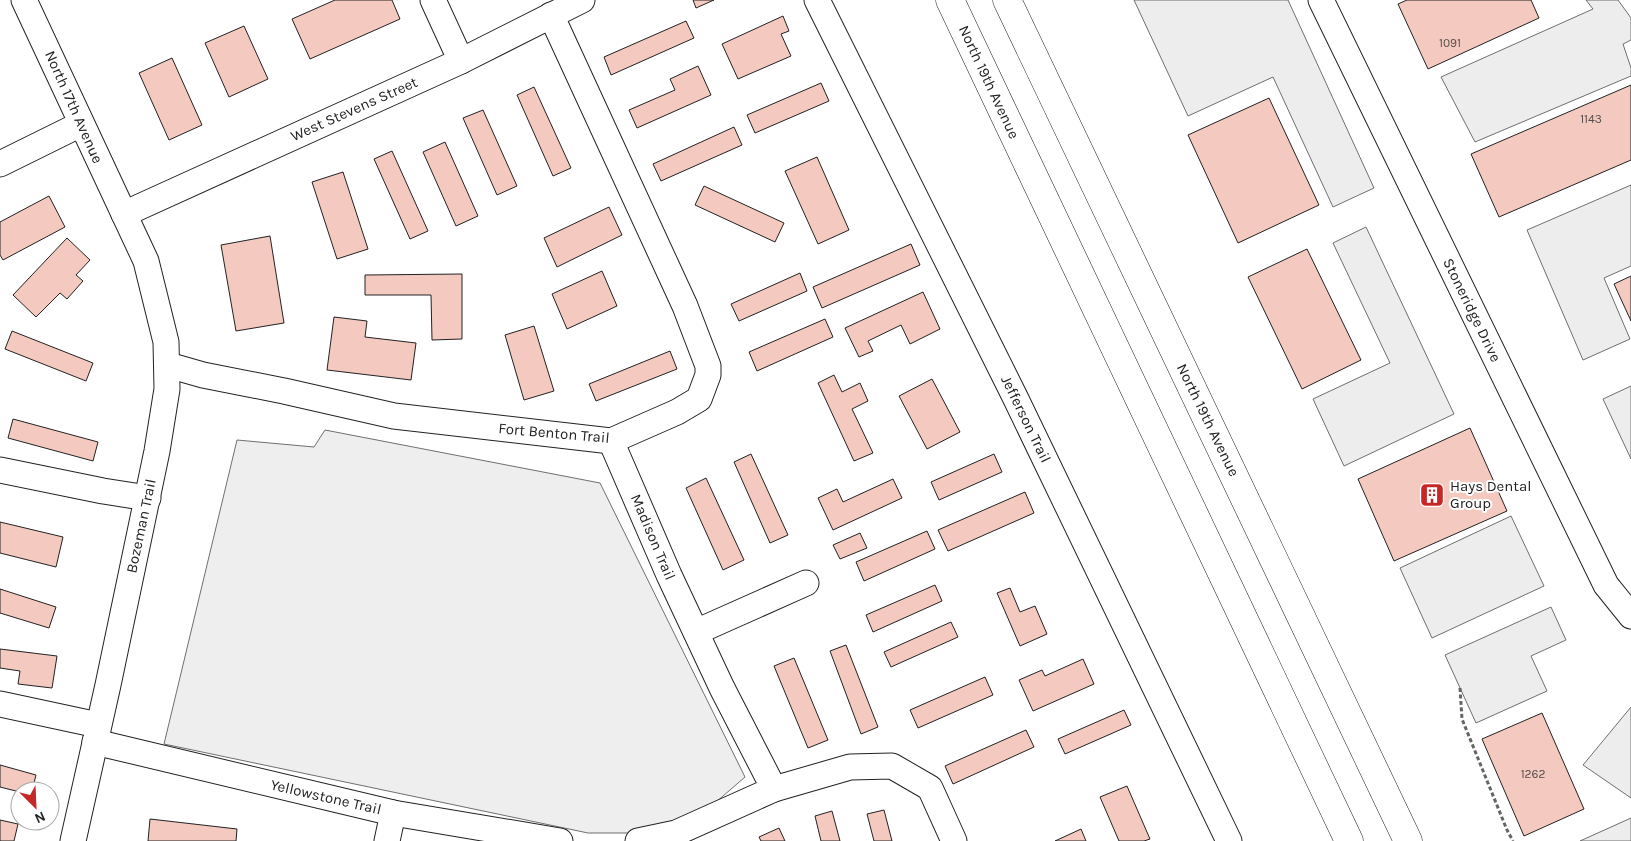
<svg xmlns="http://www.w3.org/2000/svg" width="1631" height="841" viewBox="0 0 1631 841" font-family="Karla,sans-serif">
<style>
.green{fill:#eee;stroke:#6f6f6f}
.parking{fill:#ededed;stroke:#6f6f6f}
.building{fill:#f3c9c0;stroke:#222}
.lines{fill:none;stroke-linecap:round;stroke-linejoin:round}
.minor-casing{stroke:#222;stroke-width:27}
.primary-casing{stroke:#222;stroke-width:29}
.path{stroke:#646464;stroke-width:3;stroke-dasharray:4 2.5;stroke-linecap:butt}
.minor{stroke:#fff;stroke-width:25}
.primary{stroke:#fff;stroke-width:28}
.labels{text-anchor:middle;stroke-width:4;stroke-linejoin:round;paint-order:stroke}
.number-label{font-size:12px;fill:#564c4a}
.street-label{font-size:15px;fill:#222;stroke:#fff}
.poi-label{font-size:15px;fill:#222;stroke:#fff;text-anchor:start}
</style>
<rect width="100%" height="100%" fill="#fff"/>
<path class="green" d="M325,430L600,483L745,777L708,809L644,833H588L164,744L237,440L314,447Z"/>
<g class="parking">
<path d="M1134,0H1288L1374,188L1333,207L1273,77L1188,116Z"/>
<path d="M1586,0H1618L1631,18V40L1623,44L1631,68V76L1475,142L1441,77L1593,9Z"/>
<path d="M1631,185V266L1604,278L1630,339L1583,360L1527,230Z"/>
<path d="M1366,227L1454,414L1344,466L1313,399L1390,363L1333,243Z"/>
<path d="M1631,386V459L1603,399Z"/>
<path d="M1511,516L1544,586L1432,638L1400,568Z"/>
<path d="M1551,607L1566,640L1531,656L1547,691L1476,723L1445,655Z"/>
<path d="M1631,707V798L1583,765Z"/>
<path d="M1631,818V841H1580Z"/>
</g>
<g class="building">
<path d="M335,0H392L400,19L310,59L292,19Z"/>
<path d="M693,0H714L696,8Z"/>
<path d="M1407,0H1531L1539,18L1428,69L1398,4Z"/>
<path d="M783,16L789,31L781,34L791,56L738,79L722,44Z"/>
<path d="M686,21L694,38L611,75L604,57Z"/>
<path d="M244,26L268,79L229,97L205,43Z"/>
<path d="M172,58L202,125L169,140L139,73Z"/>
<path d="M698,66L711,95L637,128L629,110L675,90L670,79Z"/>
<path d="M821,83L829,101L755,133L747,115Z"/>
<path d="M1631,85V160L1499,217L1471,154Z"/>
<path d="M534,87L571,168L553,176L517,95Z"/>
<path d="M1269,98L1319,205L1238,243L1188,135Z"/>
<path d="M483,110L517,186L497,195L463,118Z"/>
<path d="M734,127L742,145L661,181L653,164Z"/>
<path d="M445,142L478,216L456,226L423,152Z"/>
<path d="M392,151L428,231L410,239L374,159Z"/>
<path d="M817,157L849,230L818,244L785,171Z"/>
<path d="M343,172L368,249L337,259L312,182Z"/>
<path d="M704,186L784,223L775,242L695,205Z"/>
<path d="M49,196L65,227L3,260L0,255V222Z"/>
<path d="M609,207L622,235L557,267L544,238Z"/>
<path d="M270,236L284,323L236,331L221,245Z"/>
<path d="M67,238L90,260L76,275L83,281L67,299L60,293L36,317L13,295Z"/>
<path d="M911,244L920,265L822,308L813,287Z"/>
<path d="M1307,249L1361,360L1302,389L1248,277Z"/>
<path d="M602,271L617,306L567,329L552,294Z"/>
<path d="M800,273L807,291L739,321L731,304Z"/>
<path d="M462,274V339L432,340L431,295H365V275Z"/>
<path d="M1631,276V321L1614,284Z"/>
<path d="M923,292L940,329L910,344L901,325L868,341L873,351L859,357L845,328Z"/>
<path d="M334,317L367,321L365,337L416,343L411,380L327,370Z"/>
<path d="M825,319L833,337L757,371L749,352Z"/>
<path d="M534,326L554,391L524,400L505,335Z"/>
<path d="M12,331L93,363L86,381L5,349Z"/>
<path d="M670,351L677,369L596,401L589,384Z"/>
<path d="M834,375L842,392L860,383L868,401L852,409L873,453L854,461L818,383Z"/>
<path d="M932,379L960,432L927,449L899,396Z"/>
<path d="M13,419L98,442L93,461L8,438Z"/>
<path d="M1470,428L1507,511L1394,561L1358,479Z"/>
<path d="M751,454L788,535L770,543L734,462Z"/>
<path d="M994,454L1002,472L939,500L931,482Z"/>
<path d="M706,478L744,560L723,570L686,488Z"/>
<path d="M893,479L902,498L833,530L818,498L837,489L843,502Z"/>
<path d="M1025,492L1034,513L948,551L938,530Z"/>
<path d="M0,522L63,537L56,567L0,553Z"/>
<path d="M927,531L935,549L864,581L856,562Z"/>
<path d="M860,533L867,548L840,559L833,545Z"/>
<path d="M935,585L942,601L873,632L866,615Z"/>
<path d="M1010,588L1020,612L1035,606L1047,634L1020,646L997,593Z"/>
<path d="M0,589L56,607L49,628L0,613Z"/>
<path d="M951,622L958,637L891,667L884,652Z"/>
<path d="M846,645L878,727L861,734L830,651Z"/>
<path d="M0,649L57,656L52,688L18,684L20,671L0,668Z"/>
<path d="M794,658L828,740L808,748L774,666Z"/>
<path d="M1083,659L1094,684L1033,711L1019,680L1042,670L1045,676Z"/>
<path d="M985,677L993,695L918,728L910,710Z"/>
<path d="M1124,710L1131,725L1065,754L1058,739Z"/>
<path d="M1542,713L1584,809L1524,836L1482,739Z"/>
<path d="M1026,730L1034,747L953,784L945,766Z"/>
<path d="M0,765L36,775L32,791H20V792L0,787Z"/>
<path d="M1127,786L1150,839L1144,841H1119L1100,797Z"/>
<path d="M884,810L892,841H874L867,814Z"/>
<path d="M832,811L840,841H821L815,816Z"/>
<path d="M150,819L237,829L236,841H148Z"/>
<path d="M0,820L18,824L14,841H0Z"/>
<path d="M779,828L785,841H761L759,837Z"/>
<path d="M1081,829L1086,841H1055Z"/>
</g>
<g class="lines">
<defs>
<g id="minor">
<path d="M24,0L146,261L166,342L167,389L157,451L108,685L73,841"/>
<path d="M433,0L461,61"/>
<path d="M817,0L1015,397L1229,841"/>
<path d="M1321,0L1606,585L1631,616"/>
<path d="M0,164L81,124"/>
<path d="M124,214L461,61L582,0"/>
<path d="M168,365L203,375L284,391L394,416L611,441L677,412L699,399L708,375V366L685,306L551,15"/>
<path d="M611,441L669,575L722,688L774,789"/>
<path d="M0,470L103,491L148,498"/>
<path d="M696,632L806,583"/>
<path d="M0,704L98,725"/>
<path d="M95,742L393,813L560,841"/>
<path d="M387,841L393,813"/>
<path d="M638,841L676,833L774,789L850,767L892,766L930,788L954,841"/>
</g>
<g id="primary">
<path d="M950,0L1349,841"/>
<path d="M1007,0L1408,841"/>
</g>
</defs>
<use href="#minor" class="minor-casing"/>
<use href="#primary" class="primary-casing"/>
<path class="path" d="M1460,688L1462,719L1507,830L1513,841"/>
<use href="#minor" class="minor"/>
<use href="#primary" class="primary"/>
</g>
<defs>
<symbol id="building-square" viewBox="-11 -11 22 22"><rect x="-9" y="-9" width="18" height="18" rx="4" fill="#c62828" stroke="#fff"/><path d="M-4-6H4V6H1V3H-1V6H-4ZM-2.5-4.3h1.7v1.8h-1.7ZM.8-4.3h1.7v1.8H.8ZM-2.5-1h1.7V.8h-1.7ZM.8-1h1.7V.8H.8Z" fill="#fff"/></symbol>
</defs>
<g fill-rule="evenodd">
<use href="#building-square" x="1418" y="481" width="28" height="28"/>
</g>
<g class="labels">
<g class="number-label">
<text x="1450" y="47">1091</text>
<text x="1591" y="123">1143</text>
<text x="1533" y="778">1262</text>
</g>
<g class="street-label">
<text transform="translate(989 82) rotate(65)" y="5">North 19th Avenue</text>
<text transform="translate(74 107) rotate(66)" y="5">North 17th Avenue</text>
<text transform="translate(354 109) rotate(-24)" y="5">West Stevens Street</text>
<text transform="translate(1472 310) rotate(64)" y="5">Stoneridge Drive</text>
<text transform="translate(1026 419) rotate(64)" y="5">Jefferson Trail</text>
<text transform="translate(1208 420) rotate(64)" y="5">North 19th Avenue</text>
<text transform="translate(554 433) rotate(5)" y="5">Fort Benton Trail</text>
<text transform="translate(141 526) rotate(-78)" y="5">Bozeman Trail</text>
<text transform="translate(653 537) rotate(67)" y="5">Madison Trail</text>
<text transform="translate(326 797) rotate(13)" y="5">Yellowstone Trail</text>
</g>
<g class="poi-label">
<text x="1450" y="491">Hays Dental<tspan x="1450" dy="17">Group</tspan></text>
</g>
</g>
<g transform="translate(35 806) rotate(156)"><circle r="24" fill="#ffffff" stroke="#a7a7a7"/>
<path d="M0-4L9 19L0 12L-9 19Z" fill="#c62828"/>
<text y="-8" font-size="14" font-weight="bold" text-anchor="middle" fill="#222222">N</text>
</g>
</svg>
